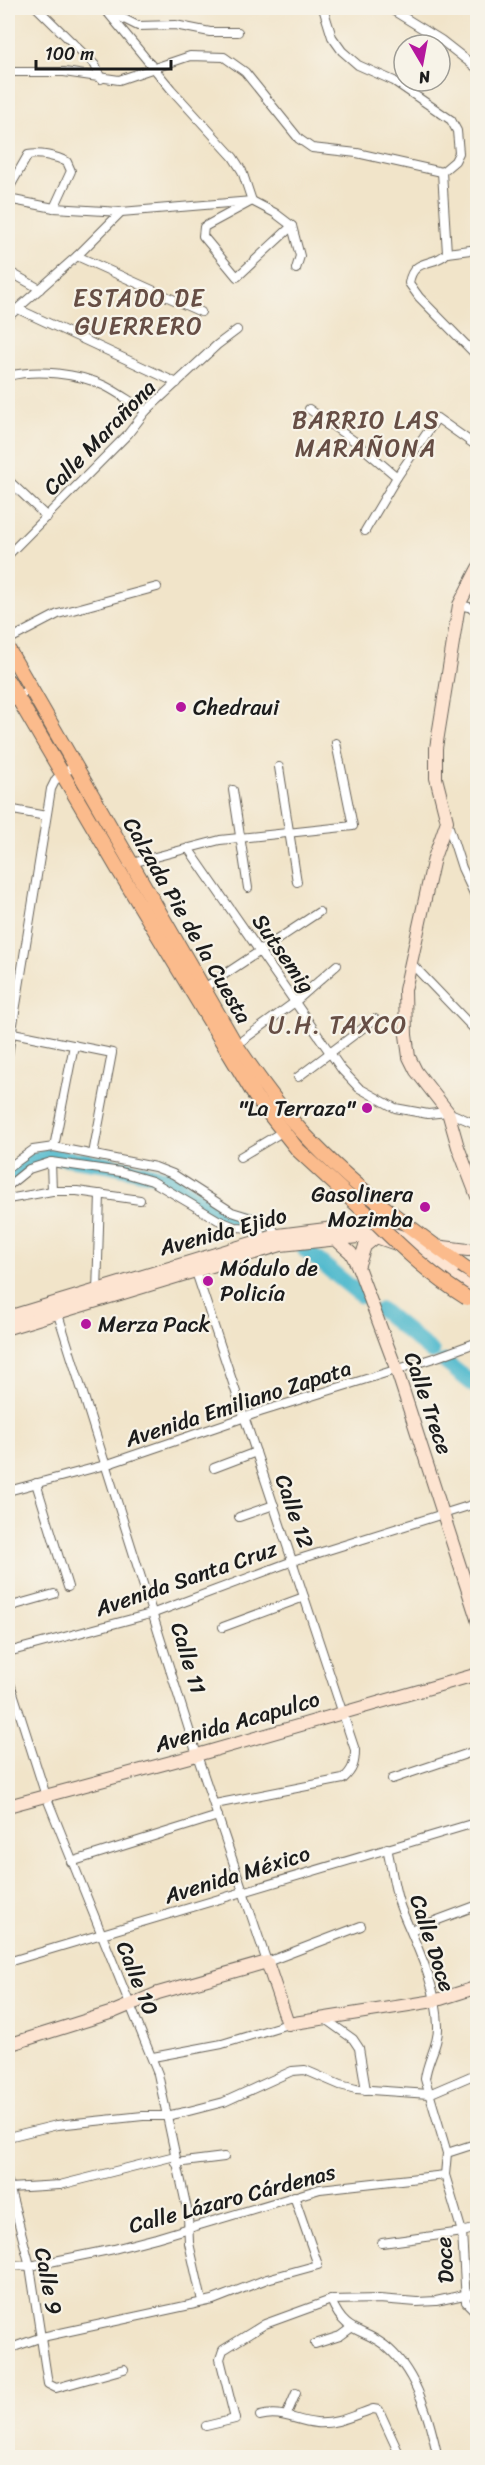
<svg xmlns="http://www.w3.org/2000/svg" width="485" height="2465" viewBox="0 0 485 2465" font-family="Sriracha,sans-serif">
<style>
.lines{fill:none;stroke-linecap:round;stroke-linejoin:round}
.river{stroke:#4fb9cd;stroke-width:16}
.street-casing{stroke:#676259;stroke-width:10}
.secondary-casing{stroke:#676259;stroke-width:14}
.primary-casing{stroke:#676259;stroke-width:16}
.street{stroke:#fff;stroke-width:8}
.secondary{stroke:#fde4d1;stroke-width:12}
.primary{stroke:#fbbb8c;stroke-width:14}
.primary-bridge-casing{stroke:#676259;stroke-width:16;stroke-linecap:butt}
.primary-bridge{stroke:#fbbb8c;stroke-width:14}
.poi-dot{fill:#b5179e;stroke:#f7f3e8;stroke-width:2}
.labels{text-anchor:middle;stroke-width:4.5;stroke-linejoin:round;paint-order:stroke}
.street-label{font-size:22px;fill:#1c1c1c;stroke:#f7f3e8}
.poi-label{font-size:22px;fill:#1c1c1c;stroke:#f7f3e8;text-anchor:start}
.neighbourhood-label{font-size:24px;letter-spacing:1.5px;fill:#664e45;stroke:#f7f3e8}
</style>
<rect width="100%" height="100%" fill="#f7f3e8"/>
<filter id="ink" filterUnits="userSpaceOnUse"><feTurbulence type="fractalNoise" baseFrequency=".0167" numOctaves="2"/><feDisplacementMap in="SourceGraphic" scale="12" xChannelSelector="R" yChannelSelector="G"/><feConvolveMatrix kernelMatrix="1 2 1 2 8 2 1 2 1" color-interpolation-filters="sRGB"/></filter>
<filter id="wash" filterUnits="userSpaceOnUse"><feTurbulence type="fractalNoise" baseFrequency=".008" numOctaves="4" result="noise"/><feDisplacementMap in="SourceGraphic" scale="24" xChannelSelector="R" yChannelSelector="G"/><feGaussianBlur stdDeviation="1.35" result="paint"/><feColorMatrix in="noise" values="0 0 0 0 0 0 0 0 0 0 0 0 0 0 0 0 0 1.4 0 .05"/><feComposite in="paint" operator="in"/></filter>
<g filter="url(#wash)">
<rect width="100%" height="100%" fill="#f1e4c9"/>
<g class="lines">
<g class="river">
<path d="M8,1178L27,1162L47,1155L107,1164L167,1178L218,1212L259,1226"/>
<path d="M305,1250L362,1296"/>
<path d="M381,1310L432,1352"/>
<path d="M445,1362L478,1388"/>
</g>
</g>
</g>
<g filter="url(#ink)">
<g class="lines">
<defs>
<g id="street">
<path d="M37,8L95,65L101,79"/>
<path d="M104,8L171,89L233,157L242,171L252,201L204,227L203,236L237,277L292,226"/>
<path d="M323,8L332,37L342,51L358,65L394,81L451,120L457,131L459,153L455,161L442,172"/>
<path d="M389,8L441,40L478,69"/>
<path d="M110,12L138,26L175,25L210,32H238"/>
<path d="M8,72H64L119,80L190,56L224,57L245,72L299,139L312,148L357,153L442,172"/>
<path d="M442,172L447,253C434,267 413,257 409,283L419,297L478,357"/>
<path d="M8,190L28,155C40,153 56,156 67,162L71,171L54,208"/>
<path d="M8,199L54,208L121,212L252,201L275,213L292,226L300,256L296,269"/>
<path d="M447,253L478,249"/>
<path d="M77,256L201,312"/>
<path d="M8,271L40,289"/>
<path d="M18,309L177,383"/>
<path d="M8,317L77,256L121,212"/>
<path d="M8,376C37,369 78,373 105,386C119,393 132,403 146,411"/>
<path d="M309,409L357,443L397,477"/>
<path d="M8,480L47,517"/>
<path d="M365,531L397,477L437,418L478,447"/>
<path d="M8,555L128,434L146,411L217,345L237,330"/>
<path d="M459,605L478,609"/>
<path d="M8,640L58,614L157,587"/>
<path d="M8,704L31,687"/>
<path d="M279,767L297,882"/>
<path d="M233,790L248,888"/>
<path d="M8,809L46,816"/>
<path d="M447,821L462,868L478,902"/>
<path d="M188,848L342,1070L359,1088L395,1108L428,1114L448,1112L478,1125"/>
<path d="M128,864L220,840L353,826L336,743"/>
<path d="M410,962L478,1033"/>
<path d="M204,988L319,912"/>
<path d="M8,1032L112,1053L93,1154"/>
<path d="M236,1045L295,1002L337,965"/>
<path d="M8,1055L51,789L56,779L74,766"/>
<path d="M298,1077L375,1019"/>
<path d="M54,1147L74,1045"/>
<path d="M240,1157L282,1132"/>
<path d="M51,1162L52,1191"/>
<path d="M8,1168L33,1150L54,1147L155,1167L173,1174L232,1212L270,1224L279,1239"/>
<path d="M8,1186L29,1169L51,1162L121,1172L152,1181L218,1220L235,1227L256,1228L265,1239"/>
<path d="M8,1199L52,1191H77L140,1200"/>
<path d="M194,1266L355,1750C355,1763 353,1770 343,1779L215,1804"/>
<path d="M97,1293L100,1194"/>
<path d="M56,1308L197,1755L267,1962L361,1926"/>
<path d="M214,1468L256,1452"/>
<path d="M36,1483L68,1587"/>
<path d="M8,1491L105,1465L260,1412L437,1357L478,1342"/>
<path d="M239,1517L274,1505"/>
<path d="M8,1607L54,1594"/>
<path d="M223,1627L304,1597"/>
<path d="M8,1652L154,1613L293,1561L478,1503"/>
<path d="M8,1677L46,1796L158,2074L188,2214L189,2243L202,2301"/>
<path d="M392,1779L478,1750"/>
<path d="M387,1848C392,1868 394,1892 402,1911C417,1947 437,1986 438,2026C439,2045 427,2060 425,2079L447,2153L445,2175L462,2232L466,2302L478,2314"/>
<path d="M71,1862L218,1816"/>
<path d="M411,1930L478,1905"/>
<path d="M8,1962L478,1822"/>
<path d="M325,2019L353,2039L359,2048L366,2090"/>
<path d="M153,2057L222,2044L288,2024"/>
<path d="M8,2137L57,2125L143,2116H166L185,2112L224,2102L292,2071L305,2070L340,2085L356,2089L429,2094L478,2073"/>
<path d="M447,2153L478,2143"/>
<path d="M176,2163L224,2157"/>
<path d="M8,2182L30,2266L48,2384L56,2388L124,2369"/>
<path d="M9,2188L60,2185L175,2156"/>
<path d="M382,2243L462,2232L478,2228"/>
<path d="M8,2265L30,2266L114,2249L156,2238L320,2189L445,2175"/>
<path d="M331,2300C347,2338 364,2326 389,2349C418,2375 430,2421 438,2458"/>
<path d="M315,2344L340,2336L351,2328"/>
<path d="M8,2349L42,2337L213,2300L267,2279L318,2265L294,2196"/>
<path d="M287,2414L296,2393"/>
<path d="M260,2416C281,2410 295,2421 316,2423C335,2425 355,2415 373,2409L379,2410L401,2458"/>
<path d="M206,2426L235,2419L220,2359L223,2350L265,2324L331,2300L379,2299L417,2302L436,2301L478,2292"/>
</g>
<g id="secondary">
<path d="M478,568L459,605L436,748V778L447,821L434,858L405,990L406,1035L409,1057L416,1071L448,1112L458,1147L478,1199"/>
<path d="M334,1238L351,1253L358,1267L397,1371L478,1622"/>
<path d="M435,1246L468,1250L478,1249"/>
<path d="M417,1255L478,1292"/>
<path d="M358,1267L365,1246L376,1237"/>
<path d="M8,1317L278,1235L334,1228L372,1227L409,1239L454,1267"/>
<path d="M8,1328L281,1245L358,1237H376L399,1245"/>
<path d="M8,1806L197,1755L478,1674"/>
<path d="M8,2045L113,2012L158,1993L267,1962L288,2024L434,2001L478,1987"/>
</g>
<g id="primary">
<path d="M8,649L236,1045C255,1073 274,1100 296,1125C348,1184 414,1231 478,1277"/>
<path d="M8,681L118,869L255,1096L298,1150L376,1222"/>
</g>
</defs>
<use href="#street" class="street-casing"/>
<use href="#secondary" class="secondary-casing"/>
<use href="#primary" class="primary-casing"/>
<use href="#street" class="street"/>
<use href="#secondary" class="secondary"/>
<use href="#primary" class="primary"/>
<defs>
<path id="primary-bridge" d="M376,1222C405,1251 432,1276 467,1298"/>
</defs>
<use href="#primary-bridge" class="primary-bridge-casing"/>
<use href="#primary-bridge" class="primary-bridge"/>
</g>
</g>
<g class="poi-dot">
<circle cx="181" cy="707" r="6"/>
<circle cx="367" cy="1108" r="6"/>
<circle cx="425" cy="1207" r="6"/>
<circle cx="208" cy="1281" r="6"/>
<circle cx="86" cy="1324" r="6"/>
</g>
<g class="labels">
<g class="street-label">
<text transform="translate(99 437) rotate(-46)" y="8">Calle Marañona</text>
<text transform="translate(188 920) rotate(60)" y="8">Calzada Pie de la Cuesta</text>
<text transform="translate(284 953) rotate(55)" y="8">Sutsemig</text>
<text transform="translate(223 1231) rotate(-15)" y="8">Avenida Ejido</text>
<text transform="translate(238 1403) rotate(-18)" y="8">Avenida Emiliano Zapata</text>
<text transform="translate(429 1403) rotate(71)" y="8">Calle Trece</text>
<text transform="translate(295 1511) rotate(71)" y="8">Calle 12</text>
<text transform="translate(186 1578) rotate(-19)" y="8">Avenida Santa Cruz</text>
<text transform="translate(189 1658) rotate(73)" y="8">Calle 11</text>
<text transform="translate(237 1721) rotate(-16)" y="8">Avenida Acapulco</text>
<text transform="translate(237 1874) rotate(-17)" y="8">Avenida México</text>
<text transform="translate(433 1943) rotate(72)" y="8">Calle Doce</text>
<text transform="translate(138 1978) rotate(68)" y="8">Calle 10</text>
<text transform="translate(232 2198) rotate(-15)" y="8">Calle Lázaro Cárdenas</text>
<text transform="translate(444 2260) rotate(-94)" y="8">Doce</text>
<text transform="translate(49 2281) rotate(79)" y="8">Calle 9</text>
</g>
<g class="poi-label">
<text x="193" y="715">Chedraui</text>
<text x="355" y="1116" text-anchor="end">"La Terraza"</text>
<text x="413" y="1202" text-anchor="end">Gasolinera<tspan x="413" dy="25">Mozimba</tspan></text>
<text x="220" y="1276">Módulo de<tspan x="220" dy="25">Policía</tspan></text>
<text x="98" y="1332">Merza Pack</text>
</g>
<g class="neighbourhood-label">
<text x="139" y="306">ESTADO DE<tspan x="139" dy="28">GUERRERO</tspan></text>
<text x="366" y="428">BARRIO LAS<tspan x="366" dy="28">MARAÑONA</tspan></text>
<text x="338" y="1033">U.H. TAXCO</text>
</g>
</g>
<rect width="485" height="2465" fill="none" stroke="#f7f3e8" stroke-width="30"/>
<g transform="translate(422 63) rotate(170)"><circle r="28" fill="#f7f3e8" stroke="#9f9d96" stroke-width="1.5"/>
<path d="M0-4.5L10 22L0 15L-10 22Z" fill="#b5179e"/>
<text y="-9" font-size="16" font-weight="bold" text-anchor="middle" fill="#1c1c1c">N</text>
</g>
<path d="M36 60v9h135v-9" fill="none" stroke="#1c1c1c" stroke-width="3"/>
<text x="45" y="60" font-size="18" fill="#1c1c1c" stroke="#f7f3e8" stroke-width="4.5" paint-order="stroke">100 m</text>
</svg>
